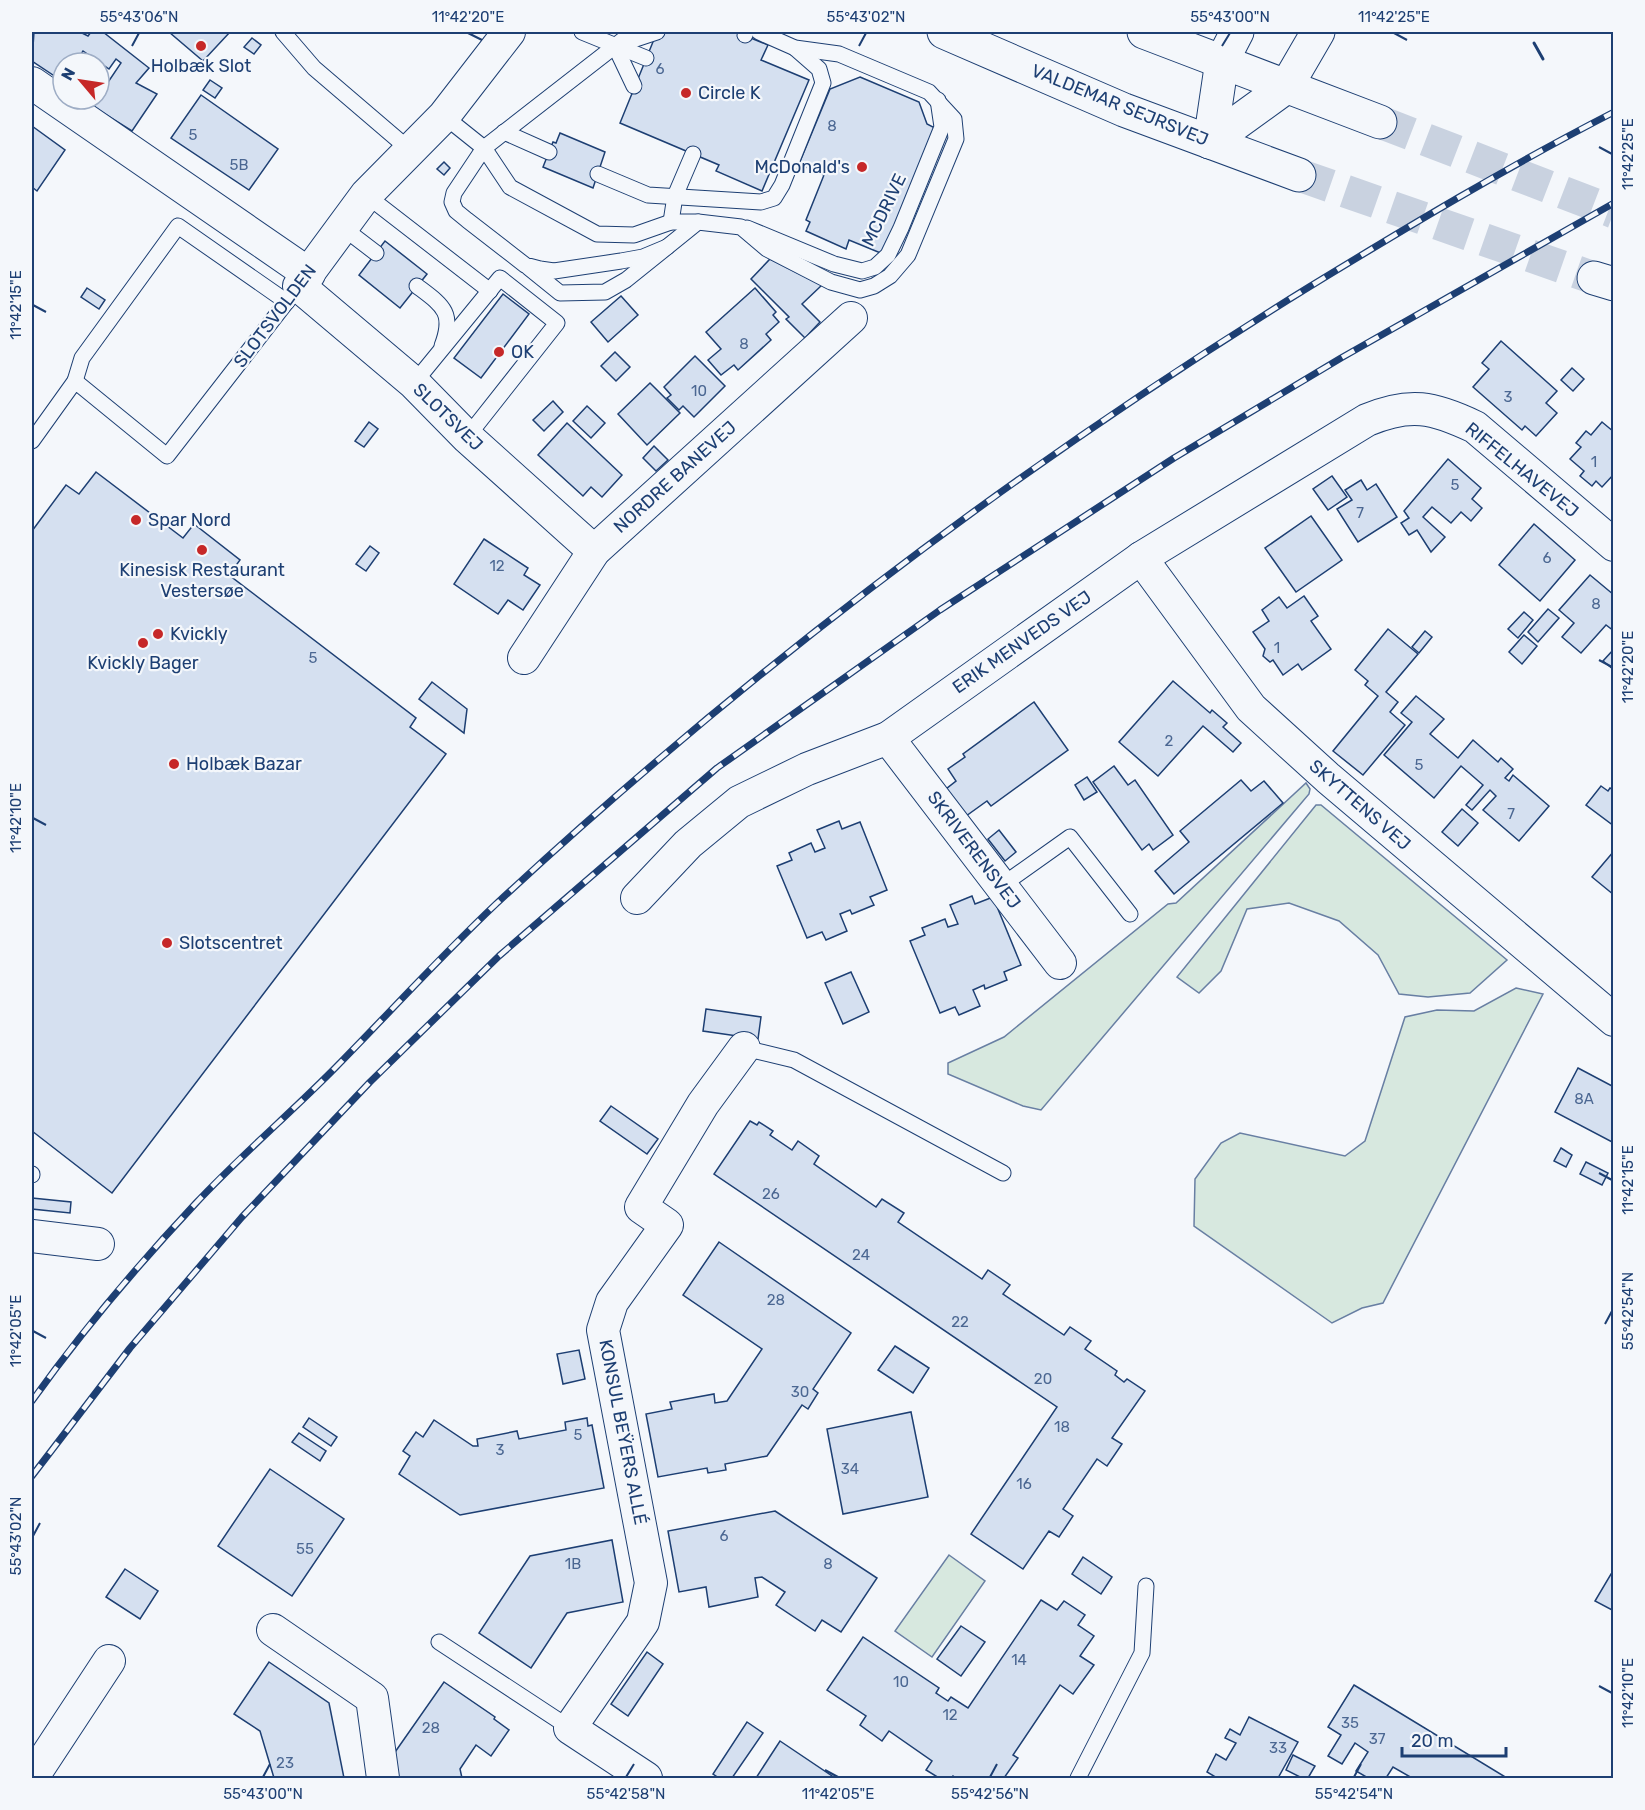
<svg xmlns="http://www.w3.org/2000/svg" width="1645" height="1810" viewBox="0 0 1645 1810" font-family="Rubik,sans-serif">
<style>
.green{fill:#d7e8df;stroke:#687fa3;stroke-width:1.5}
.building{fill:#d5e0f0;stroke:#1d3f73;stroke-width:1.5}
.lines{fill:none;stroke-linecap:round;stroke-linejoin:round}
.primary-tunnel{stroke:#c9d2e0;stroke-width:33;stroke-dasharray:33 16;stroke-linecap:butt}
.lane-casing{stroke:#1d3f73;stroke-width:17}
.street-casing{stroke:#1d3f73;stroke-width:34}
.secondary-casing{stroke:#1d3f73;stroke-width:35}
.primary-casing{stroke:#1d3f73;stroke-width:35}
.lane{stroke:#f4f7fb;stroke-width:15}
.street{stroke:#f4f7fb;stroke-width:32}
.secondary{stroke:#f4f7fb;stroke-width:33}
.primary{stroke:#f4f7fb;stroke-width:33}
.rail-casing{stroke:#1d3f73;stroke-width:7}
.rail{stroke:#f4f7fb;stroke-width:4.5;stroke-dasharray:14;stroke-linecap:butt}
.wall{stroke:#1d3f73;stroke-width:3}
.ticks{fill:none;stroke:#1d3f73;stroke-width:2}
.poi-dot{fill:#c62828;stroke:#f4f7fb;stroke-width:2}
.labels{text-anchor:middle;stroke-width:4.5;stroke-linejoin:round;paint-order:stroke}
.number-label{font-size:15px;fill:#4b6792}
.poi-label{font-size:18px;fill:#1d3f73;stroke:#f4f7fb;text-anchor:start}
.street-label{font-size:18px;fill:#1d3f73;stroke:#f4f7fb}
.neatline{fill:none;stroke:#1d3f73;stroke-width:2}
.ticks-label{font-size:15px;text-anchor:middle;fill:#1d3f73}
</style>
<rect width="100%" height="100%" fill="#f4f7fb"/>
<g class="green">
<path d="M1306,783L1310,789L1309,794L1041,1110L1023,1106L948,1074V1063L1004,1037L1168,904L1176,903Z"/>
<path d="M1316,805H1321L1507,960L1470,993L1428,997L1399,994L1378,955L1339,921L1289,903L1247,909L1221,971L1199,993L1177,977Z"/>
<path d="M1516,988L1543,994L1383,1303L1362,1308L1332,1323L1194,1226L1195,1179L1221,1143L1240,1133L1345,1156L1365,1141L1405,1017L1437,1010L1474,1011Z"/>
<path d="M949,1555L985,1581L932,1657L895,1631Z"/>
</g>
<g class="building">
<path d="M34,32H80L88,36L91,32H103L149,68L136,83L157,94L132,131L92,106L121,63L116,59L109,69L83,51L75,63H63L62,81L32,61Z"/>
<path d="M169,32H230L203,61Z"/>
<path d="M657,32H736L768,45L761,60L809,80L762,191L716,171L719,165L620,123Z"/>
<path d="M252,38L261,45L254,54L244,47Z"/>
<path d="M860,77L919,102L927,124L935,128L883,254L849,240L846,249L806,231L810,222L806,220L824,175L799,164L830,89Z"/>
<path d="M210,80L222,88L215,98L203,90Z"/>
<path d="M201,95L278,149L249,190L171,138Z"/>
<path d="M32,126L65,150L37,191L32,187Z"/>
<path d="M560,133L605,152L593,188L543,167L553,142L556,143Z"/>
<path d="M444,162L450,168L444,175L437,169Z"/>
<path d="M385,241L427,274L400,308L359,275Z"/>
<path d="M770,259L822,285L802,304L820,322L805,338L786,319L789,317L751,279Z"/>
<path d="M87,288L105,300L99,309L81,297Z"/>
<path d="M755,288L776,312L773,315L779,322L766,334L771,340L738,370L734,365L721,375L708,360L721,349L706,332Z"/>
<path d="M503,294L529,314L481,378L454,358Z"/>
<path d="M621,296L638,315L608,342L591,322Z"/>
<path d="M1501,341L1557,391L1546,403L1557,413L1536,436L1525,426L1522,430L1473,387L1489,369L1482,363Z"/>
<path d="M615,352L630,367L616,381L601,366Z"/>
<path d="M695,356L725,386L694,417L683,406L679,410L667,398L671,395L664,387Z"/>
<path d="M1572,368L1584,379L1573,391L1561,380Z"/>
<path d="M650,383L680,413L647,445L618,414Z"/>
<path d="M553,401L563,412L544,431L533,420Z"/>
<path d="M587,406L605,423L591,438L573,421Z"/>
<path d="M369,422L378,429L364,447L355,441Z"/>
<path d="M1602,422L1614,432V474L1602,487L1596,481L1592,486L1580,476L1584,471L1570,459L1581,447L1576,443L1586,431L1591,435Z"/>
<path d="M567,423L622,475L602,497L591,487L583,496L538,455Z"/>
<path d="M654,446L668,460L656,471L643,458Z"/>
<path d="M1448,459L1481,488L1472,499L1482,508L1471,521L1461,512L1451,523L1432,507L1423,517L1445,537L1431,552L1417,530L1409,535L1401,523L1409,518L1404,511Z"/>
<path d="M96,472L183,538L194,524L240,560L229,575L416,718L410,727L446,754L112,1193L32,1131V531L66,485L79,494Z"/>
<path d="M1332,476L1347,497L1328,510L1313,489Z"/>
<path d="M1361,480L1367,490L1376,484L1397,517L1358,542L1337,509L1352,500L1345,490Z"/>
<path d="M1311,516L1342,560L1296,592L1265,548Z"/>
<path d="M1534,524L1575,560L1540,601L1499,565Z"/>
<path d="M484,539L528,568L524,575L540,585L523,610L508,600L498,614L454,584Z"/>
<path d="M370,546L379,553L366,571L356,564Z"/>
<path d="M1590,575L1614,595V631L1606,625L1581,653L1562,637L1574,623L1559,610Z"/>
<path d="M1304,596L1318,616L1311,621L1331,649L1302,670L1298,664L1283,675L1273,660L1270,662L1263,656L1265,649L1253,632L1269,621L1262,610L1279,597L1287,608Z"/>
<path d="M1548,609L1559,618L1538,642L1528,632Z"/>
<path d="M1524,612L1533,620L1518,638L1508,629Z"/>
<path d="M1388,629L1418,654L1386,692L1398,702L1390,712L1405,725L1363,775L1333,751L1378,696L1365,685L1368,681L1355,670Z"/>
<path d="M1425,631L1432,637L1419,653L1412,647Z"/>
<path d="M1524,635L1537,646L1522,664L1509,652Z"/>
<path d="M1614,649V670L1603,661Z"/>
<path d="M1173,681L1210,713L1212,710L1227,723L1223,727L1241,743L1233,752L1203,726L1158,776L1119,742Z"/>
<path d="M432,682L467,709L464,733L419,699Z"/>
<path d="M1416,696L1444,719L1430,734L1458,758L1473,740L1498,762L1501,758L1513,769L1505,778L1509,781L1513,775L1549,806L1519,841L1483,810L1496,796L1490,790L1472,810L1466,805L1483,785L1461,766L1434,798L1384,755L1412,722L1401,713Z"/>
<path d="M1034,702L1068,750L991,806L987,801L966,816L946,789L956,781L948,769L965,757L963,754Z"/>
<path d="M1114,766L1128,785L1135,780L1173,835L1153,850L1149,844L1142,850L1093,782Z"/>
<path d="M1087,777L1097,792L1084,800L1075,785Z"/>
<path d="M1241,780L1251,791L1264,781L1283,803L1174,894L1155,871L1189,842L1180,831Z"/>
<path d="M1601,786L1608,791L1610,788L1614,790V826L1586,805Z"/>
<path d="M1462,809L1478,823L1458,846L1442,832Z"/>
<path d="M839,821L842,829L860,822L887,890L870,897L874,905L852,914L850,910L840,914L847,931L826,940L822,932L807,938L777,866L792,860L789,853L811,843L815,852L825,848L817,830Z"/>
<path d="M999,830L1016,852L1005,861L988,839Z"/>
<path d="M1614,851V895L1592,877Z"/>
<path d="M972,896L975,904L993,897L1021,965L1004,972L1007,980L985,989L984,985L973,990L980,1006L959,1015L955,1007L940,1013L910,941L925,935L922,928L945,919L948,927L958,924L950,905Z"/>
<path d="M851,972L869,1012L843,1024L825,983Z"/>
<path d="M706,1009L761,1017L758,1039L703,1031Z"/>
<path d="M1578,1068L1614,1087V1143L1555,1112Z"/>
<path d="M611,1106L658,1139L647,1154L600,1121Z"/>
<path d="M750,1121L757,1125L759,1122L773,1131L770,1135L792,1150L798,1141L819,1156L814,1164L876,1207L882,1199L904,1213L898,1222L982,1279L988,1270L1010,1285L1003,1294L1064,1335L1070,1327L1091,1341L1085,1349L1117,1371L1115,1375L1124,1382L1127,1379L1145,1391L1112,1438L1122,1444L1107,1466L1097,1459L1063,1509L1073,1516L1059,1537L1049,1531L1023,1569L971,1534L1057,1407L714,1174Z"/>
<path d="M1561,1148L1572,1155L1566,1167L1554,1161Z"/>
<path d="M1586,1162L1608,1173L1602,1185L1580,1174Z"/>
<path d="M32,1198L71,1202L70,1213L32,1209Z"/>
<path d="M719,1242L851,1333L813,1389L818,1393L808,1409L802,1405L767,1456L725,1464L726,1470L708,1473L707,1468L658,1477L646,1414L672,1409L670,1402L714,1394L715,1403L727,1401L762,1349L683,1295Z"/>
<path d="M895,1346L929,1368L913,1393L878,1370Z"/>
<path d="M579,1350L585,1379L563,1384L557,1354Z"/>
<path d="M911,1412L928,1497L843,1514L827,1429Z"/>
<path d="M309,1418L337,1437L331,1446L303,1427Z"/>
<path d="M587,1418L588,1426L592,1425L604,1488L460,1515L399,1474L410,1456L403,1451L416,1432L423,1437L434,1420L473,1446H478L477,1439L517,1431L519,1439L566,1430L565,1422Z"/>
<path d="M299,1433L326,1451L320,1461L292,1442Z"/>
<path d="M270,1469L344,1519L292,1596L218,1546Z"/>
<path d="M775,1511L877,1578L841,1632L822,1620L815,1631L776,1605L785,1592L762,1577L755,1578L758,1597L709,1607L706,1587L679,1592L668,1531Z"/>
<path d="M612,1540L623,1602L567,1613L531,1668L479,1633L530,1556Z"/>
<path d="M1083,1557L1112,1577L1101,1594L1072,1574Z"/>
<path d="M125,1569L158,1591L140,1619L106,1597Z"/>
<path d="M1611,1574L1614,1576V1611L1595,1601Z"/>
<path d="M1041,1600L1057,1610L1064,1601L1085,1615L1078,1625L1094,1636L1080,1656L1094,1665L1073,1694L1060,1685L1013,1755L1018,1758L1004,1778H956L953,1776L951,1778H939L926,1770L932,1761L889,1731L882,1741L860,1725L866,1716L827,1690L863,1637L939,1688L936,1693L948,1701L951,1697L968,1708Z"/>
<path d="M961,1626L985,1642L961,1676L937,1659Z"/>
<path d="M647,1652L663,1664L628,1716L611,1704Z"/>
<path d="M269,1662L329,1703L344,1778H274L260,1731L234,1714Z"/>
<path d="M444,1682L495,1717L494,1719L509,1730L491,1756L476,1745L460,1769L462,1778H397L393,1755Z"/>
<path d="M1354,1685L1507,1778H1412L1393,1767L1386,1778H1368L1356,1771L1368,1752L1355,1743L1342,1764L1328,1756L1341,1735L1328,1727Z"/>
<path d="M1249,1717L1298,1742L1278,1778H1217L1207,1772L1216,1754L1226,1760L1236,1743L1225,1738L1230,1729L1240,1735Z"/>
<path d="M747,1722L763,1733L732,1778H719L713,1774Z"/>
<path d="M780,1741L835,1778H756Z"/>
<path d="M1293,1755L1315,1766L1308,1778H1302L1286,1770Z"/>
</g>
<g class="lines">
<g class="primary-tunnel">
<path d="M1380,122L1614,212"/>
<path d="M1299,175L1594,278"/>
</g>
<defs>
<g id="lane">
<path d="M283,32L314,68L411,151"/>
<path d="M582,32L646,58"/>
<path d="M633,32L484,148L454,193L452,202L456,211L467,220L525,265L540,269L554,271L621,261L643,257L667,247"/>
<path d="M745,35L746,32"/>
<path d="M624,43L657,32"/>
<path d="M615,46L634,86"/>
<path d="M444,116L484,148L510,187L597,234L634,235L671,222H698L741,227L767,249L831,282L860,290L874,286L890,276L908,255L956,139L954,119L929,92L839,54L795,48L759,32"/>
<path d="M504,132L549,152"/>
<path d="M598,174L648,195L761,202L774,198L782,185L823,83L819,69L795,48"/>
<path d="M366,195L490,291"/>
<path d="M671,222L675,196L693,154"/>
<path d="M342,227L376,253"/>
<path d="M747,228L834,264L862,271L875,267L888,255L901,228L942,127L938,100"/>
<path d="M529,268L560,293L605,292L626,280L698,222"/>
<path d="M417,286C442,305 455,312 442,346"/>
<path d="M75,381L82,358L178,226L287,302"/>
<path d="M414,383L500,278L557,323L467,437"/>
<path d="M32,441L75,381L167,456L299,286"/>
<path d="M1001,886L1070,837L1130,914"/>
<path d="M744,1048L794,1060L1003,1173"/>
<path d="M32,1174V1175"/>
<path d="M439,1642L570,1728"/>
<path d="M1078,1778L1142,1653L1146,1586"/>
</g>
<g id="street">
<path d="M509,32L444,116L366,195L299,286L414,383L467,437L594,551"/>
<path d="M32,83L309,274"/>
<path d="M1141,558L1251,708L1328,778L1614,1020"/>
<path d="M524,658L594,551L851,318"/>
<path d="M888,738L1060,963"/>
<path d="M637,898L688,844L739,802L807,769L888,738L1141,558L1367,420C1410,402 1433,407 1475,427L1614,545"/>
<path d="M32,1236L98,1244"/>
<path d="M273,1630L372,1698L383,1778"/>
<path d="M32,1778L109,1661"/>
<path d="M646,1778L570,1728L643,1622L651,1583L603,1330L612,1302L667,1225L641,1207L703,1104L744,1048"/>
</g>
<g id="secondary">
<path d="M1210,142L1286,87L1318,32"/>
<path d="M1210,142L1222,61L1237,32"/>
</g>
<g id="primary">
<path d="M944,32L1124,110L1299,175"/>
<path d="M1144,32L1380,122"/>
<path d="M1594,278L1614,284"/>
</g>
</defs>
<use href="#lane" class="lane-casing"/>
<use href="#street" class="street-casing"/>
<use href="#secondary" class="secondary-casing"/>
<use href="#primary" class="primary-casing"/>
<use href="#lane" class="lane"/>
<use href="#street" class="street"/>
<use href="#secondary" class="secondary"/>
<use href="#primary" class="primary"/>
<defs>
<g id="rail">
<path d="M32,1401C82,1331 137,1266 196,1203C241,1155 291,1113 337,1066C390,1012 441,956 496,904C746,672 1019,466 1309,287C1409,226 1509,166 1614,112"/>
<path d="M32,1476L130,1348L242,1217L370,1082L499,956L717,768L940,610L1174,458L1341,358L1614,203"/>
</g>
</defs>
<use href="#rail" class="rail-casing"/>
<use href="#rail" class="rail"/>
<path class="wall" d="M1534,43L1543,59"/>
</g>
<path class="ticks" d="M468,33L482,40M1394,33L1407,40M132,46L139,33M859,46L866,33M1222,46L1230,33M1599,147L1612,154M33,305L46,312M1599,660L1612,667M33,818L46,825M1599,1173L1612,1180M1605,1324L1612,1311M33,1331L46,1338M33,1536L40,1523M1599,1686L1612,1693M825,1770L838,1777M263,1777L270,1764M626,1777L634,1764M990,1777L997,1764M1354,1777L1361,1764"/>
<g class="poi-dot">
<circle cx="201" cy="46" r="6"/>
<circle cx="686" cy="93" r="6"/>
<circle cx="862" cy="167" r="6"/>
<circle cx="499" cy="352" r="6"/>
<circle cx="136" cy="520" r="6"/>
<circle cx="202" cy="550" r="6"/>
<circle cx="158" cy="634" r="6"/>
<circle cx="143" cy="643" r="6"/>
<circle cx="174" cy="764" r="6"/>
<circle cx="167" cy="943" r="6"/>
</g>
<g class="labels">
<g class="number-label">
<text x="660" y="74">6</text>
<text x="832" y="131">8</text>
<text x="193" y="140">5</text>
<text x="239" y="170">5B</text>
<text x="744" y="349">8</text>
<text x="699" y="396">10</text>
<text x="1508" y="402">3</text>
<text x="1594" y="467">1</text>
<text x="1455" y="490">5</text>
<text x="1360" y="518">7</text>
<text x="1547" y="563">6</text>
<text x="497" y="571">12</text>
<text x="1596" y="609">8</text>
<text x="1277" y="653">1</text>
<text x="313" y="663">5</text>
<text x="1169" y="746">2</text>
<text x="1419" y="770">5</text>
<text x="1511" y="819">7</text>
<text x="1584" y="1104">8A</text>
<text x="771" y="1199">26</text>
<text x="861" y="1260">24</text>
<text x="776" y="1305">28</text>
<text x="960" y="1327">22</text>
<text x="1043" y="1384">20</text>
<text x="800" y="1397">30</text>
<text x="1062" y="1432">18</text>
<text x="578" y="1440">5</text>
<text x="500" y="1455">3</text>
<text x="850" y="1474">34</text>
<text x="1024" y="1489">16</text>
<text x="724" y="1541">6</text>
<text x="305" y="1554">55</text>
<text x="573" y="1569">1B</text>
<text x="828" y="1569">8</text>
<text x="1019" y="1665">14</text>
<text x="901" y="1687">10</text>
<text x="950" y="1720">12</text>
<text x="1350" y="1728">35</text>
<text x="431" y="1733">28</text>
<text x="1377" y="1744">37</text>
<text x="1278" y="1753">33</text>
<text x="285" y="1768">23</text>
</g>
<g class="poi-label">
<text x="201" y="72" text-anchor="middle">Holbæk Slot</text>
<text x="698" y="99">Circle K</text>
<text x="850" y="173" text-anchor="end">McDonald's</text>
<text x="511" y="358">OK</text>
<text x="148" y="526">Spar Nord</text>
<text x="202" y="576" text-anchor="middle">Kinesisk Restaurant<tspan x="202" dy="21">Vestersøe</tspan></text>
<text x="170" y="640">Kvickly</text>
<text x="143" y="669" text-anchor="middle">Kvickly Bager</text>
<text x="186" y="770">Holbæk Bazar</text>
<text x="179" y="949">Slotscentret</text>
</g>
<g class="street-label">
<text transform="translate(1120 105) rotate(22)" y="6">VALDEMAR SEJRSVEJ</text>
<text transform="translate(884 210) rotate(-64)" y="6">MCDRIVE</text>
<text transform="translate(275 316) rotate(-53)" y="6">SLOTSVOLDEN</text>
<text transform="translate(448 417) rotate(44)" y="6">SLOTSVEJ</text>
<text transform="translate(1522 470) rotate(39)" y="6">RIFFELHAVEVEJ</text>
<text transform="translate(675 477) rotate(-42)" y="6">NORDRE BANEVEJ</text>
<text transform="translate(1022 642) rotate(-35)" y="6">ERIK MENVEDS VEJ</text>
<text transform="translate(1360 805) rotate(41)" y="6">SKYTTENS VEJ</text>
<text transform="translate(974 850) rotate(53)" y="6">SKRIVERENSVEJ</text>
<text transform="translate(623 1432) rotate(79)" y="6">KONSUL BEŸERS ALLÉ</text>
</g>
</g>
<rect width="1645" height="1810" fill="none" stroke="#f4f7fb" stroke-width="66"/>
<g transform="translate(81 81) rotate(299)"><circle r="28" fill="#f4f7fb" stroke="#9eadc5" stroke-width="1.5"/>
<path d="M0-4.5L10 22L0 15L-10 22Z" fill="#c62828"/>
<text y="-9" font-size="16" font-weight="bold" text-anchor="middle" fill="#1d3f73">N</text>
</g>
<path d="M1402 1747v9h104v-9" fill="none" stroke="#1d3f73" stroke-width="3"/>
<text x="1411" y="1747" font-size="18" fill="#1d3f73" stroke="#f4f7fb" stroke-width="4.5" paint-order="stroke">20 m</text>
<rect x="33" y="33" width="1579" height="1744" class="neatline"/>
<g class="ticks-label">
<text x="139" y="22">55°43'06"N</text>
<text x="468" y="22">11°42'20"E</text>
<text x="866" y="22">55°43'02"N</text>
<text x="1230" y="22">55°43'00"N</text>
<text x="1394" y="22">11°42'25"E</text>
<text transform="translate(1628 154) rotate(-90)" y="5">11°42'25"E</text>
<text transform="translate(16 305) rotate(-90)" y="5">11°42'15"E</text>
<text transform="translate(1628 667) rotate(-90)" y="5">11°42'20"E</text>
<text transform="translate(16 818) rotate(-90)" y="5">11°42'10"E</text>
<text transform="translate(1628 1180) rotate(-90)" y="5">11°42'15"E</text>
<text transform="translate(1628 1311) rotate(-90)" y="5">55°42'54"N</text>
<text transform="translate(16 1331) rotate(-90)" y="5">11°42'05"E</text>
<text transform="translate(16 1536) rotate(-90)" y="5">55°43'02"N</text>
<text transform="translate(1628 1693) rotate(-90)" y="5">11°42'10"E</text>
<text x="263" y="1799">55°43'00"N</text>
<text x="626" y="1799">55°42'58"N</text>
<text x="838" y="1799">11°42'05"E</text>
<text x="990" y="1799">55°42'56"N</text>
<text x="1354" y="1799">55°42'54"N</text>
</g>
</svg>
